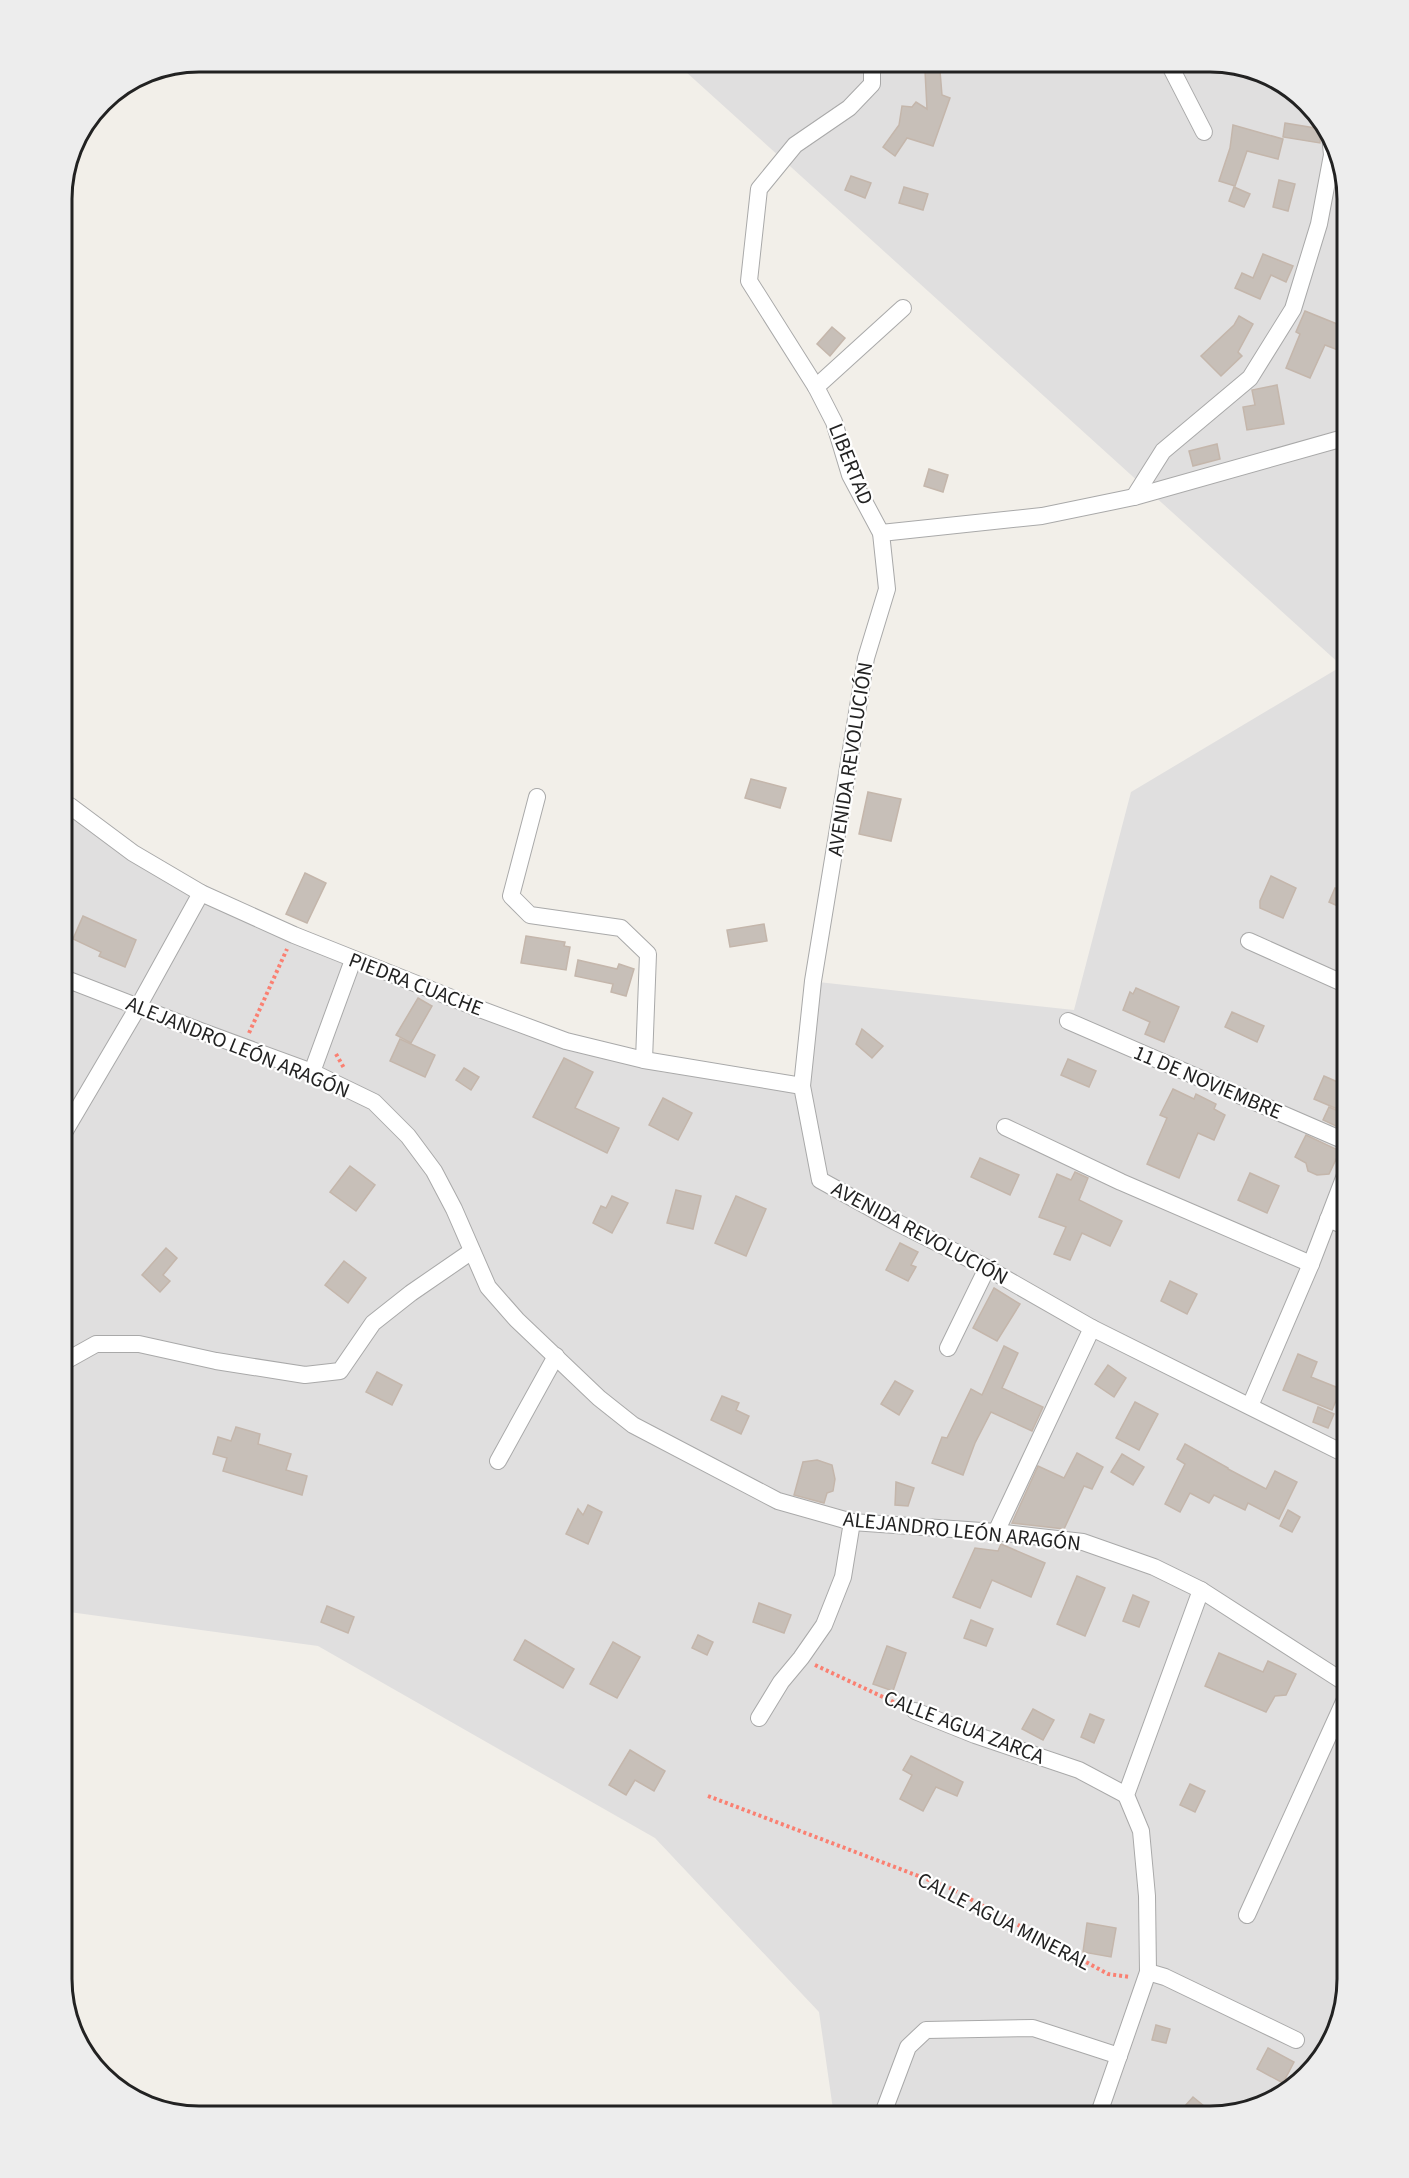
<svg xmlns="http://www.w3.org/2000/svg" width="1409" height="2178" viewBox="0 0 1409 2178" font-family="'Source Sans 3',sans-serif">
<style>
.residential{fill:#e0dfdf}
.building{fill:#c7bfb8;stroke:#c4b6ab;stroke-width:1.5}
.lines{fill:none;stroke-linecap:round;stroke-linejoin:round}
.minor-casing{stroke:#a9a9a9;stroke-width:18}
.path{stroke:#fa8072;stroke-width:4;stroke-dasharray:3 3;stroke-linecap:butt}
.minor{stroke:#fff;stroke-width:16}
.labels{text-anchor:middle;stroke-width:4.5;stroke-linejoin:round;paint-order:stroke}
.street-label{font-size:21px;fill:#222;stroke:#fff}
.rim{fill:none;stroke:#222;stroke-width:3}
</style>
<rect width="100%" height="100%" fill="#f2efe9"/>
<path class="residential" d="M675,62H1220L1286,84L1333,138L1347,199V1980L1325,2055L1271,2102L1210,2116H834L819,2012L655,1838L318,1646L62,1611V810L220,910L566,1045L661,1072L807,1092L818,982L1074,1010L1131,792L1342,666Z"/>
<g class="building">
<path d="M925,71H940L942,95L950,98L933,146L907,138L895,156L883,147L899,125L902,106L912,107L916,102L927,109Z"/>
<path d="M1285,123L1321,129L1320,143L1283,137Z"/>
<path d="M1233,125L1283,139L1278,159L1247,151L1235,186L1219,181L1230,148Z"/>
<path d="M851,176L871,183L865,198L845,190Z"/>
<path d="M1279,180L1295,184L1288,211L1273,207Z"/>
<path d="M904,187L928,194L923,210L899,203Z"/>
<path d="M1234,187L1250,194L1244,207L1229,201Z"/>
<path d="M1263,254L1293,266L1286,282L1271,275L1260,299L1235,288L1242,273L1253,278Z"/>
<path d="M1305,311L1347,328L1338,350L1325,345L1310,378L1286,368L1300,334L1296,332Z"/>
<path d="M1239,316L1253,324L1238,352L1242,356L1221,376L1201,356L1234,325Z"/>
<path d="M832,327L845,338L830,356L817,344Z"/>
<path d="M1277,385L1284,424L1247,430L1243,407L1255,405L1252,390Z"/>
<path d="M1217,444L1220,459L1193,466L1189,451Z"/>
<path d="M929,469L948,475L943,492L924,486Z"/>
<path d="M751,779L786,788L780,808L745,798Z"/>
<path d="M868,792L901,799L891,841L859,834Z"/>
<path d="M305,873L326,883L307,923L286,914Z"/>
<path d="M1271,876L1296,888L1283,918L1260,908V901Z"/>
<path d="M1335,888L1347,893V910L1329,902Z"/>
<path d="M83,916L136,940L125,967L99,956L101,952L73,939Z"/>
<path d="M764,924L767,941L730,947L727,930Z"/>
<path d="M526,936L565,942L564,946L570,947L566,970L521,963Z"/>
<path d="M578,960L617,969L619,964L634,969L626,996L611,992L613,984L575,976Z"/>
<path d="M1136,988L1179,1007L1164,1042L1145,1034L1150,1022L1123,1010L1130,992L1133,994Z"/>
<path d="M418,998L432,1006L411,1043L396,1035Z"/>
<path d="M1232,1012L1264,1026L1257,1042L1225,1027Z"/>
<path d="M862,1029L883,1046L872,1058L856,1044Z"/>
<path d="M400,1039L435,1055L425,1077L390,1061Z"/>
<path d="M564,1058L593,1072L575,1108L619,1128L607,1153L533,1117Z"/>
<path d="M1068,1059L1096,1071L1089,1087L1061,1075Z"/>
<path d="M464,1068L479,1077L471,1090L456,1080Z"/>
<path d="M1324,1076L1347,1086V1096L1342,1111L1314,1099Z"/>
<path d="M1173,1089L1194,1099L1196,1094L1216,1104L1214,1109L1225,1115L1214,1140L1198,1133L1179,1178L1147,1164L1167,1118L1160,1115Z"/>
<path d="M663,1098L692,1113L678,1140L649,1125Z"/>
<path d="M1329,1107L1343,1113L1338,1127L1323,1120Z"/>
<path d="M1306,1135L1340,1151L1329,1174L1317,1175L1308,1171L1306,1163L1295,1157Z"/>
<path d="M980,1158L1019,1175L1010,1195L971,1177Z"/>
<path d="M350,1166L375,1185L356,1211L330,1192Z"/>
<path d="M1075,1172L1088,1178L1079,1200L1122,1221L1110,1246L1082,1233L1070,1260L1054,1254L1066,1227L1039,1217L1057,1174L1071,1180Z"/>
<path d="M1250,1173L1279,1186L1267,1213L1238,1200Z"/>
<path d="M676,1190L701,1196L693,1229L667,1223Z"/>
<path d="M612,1196L628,1203L612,1233L593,1223L601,1206L606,1208Z"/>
<path d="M736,1196L766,1209L746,1256L715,1243Z"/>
<path d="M900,1243L918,1252L911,1265L916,1267L908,1281L886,1270Z"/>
<path d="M166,1248L177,1258L163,1275L170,1281L160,1292L142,1275Z"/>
<path d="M344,1261L366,1278L348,1303L325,1285Z"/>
<path d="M1170,1281L1197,1294L1187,1314L1161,1301Z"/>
<path d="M994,1288L1020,1304L997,1341L973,1328Z"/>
<path d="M1004,1346L1018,1353L1002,1388L1043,1407L1032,1431L991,1412L975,1443L963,1475L932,1463L942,1437L947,1438L971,1389L982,1395Z"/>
<path d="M1298,1354L1317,1362L1311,1377L1341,1389L1332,1410L1283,1390Z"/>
<path d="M1108,1365L1126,1378L1114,1397L1095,1384Z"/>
<path d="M377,1372L402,1385L392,1405L366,1392Z"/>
<path d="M895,1381L913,1391L899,1415L881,1404Z"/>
<path d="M722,1396L739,1403L736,1410L749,1416L741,1434L711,1420Z"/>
<path d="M1135,1402L1158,1414L1139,1450L1116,1438Z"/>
<path d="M1318,1407L1334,1414L1328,1428L1313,1422Z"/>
<path d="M236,1427L260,1434L258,1444L291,1454L286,1470L307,1476L302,1495L223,1471L227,1458L213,1454L218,1437L231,1441Z"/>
<path d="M1185,1444L1228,1468V1469L1266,1489L1275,1471L1297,1482L1279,1519L1248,1503L1245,1510L1214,1495L1209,1503L1190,1493L1180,1512L1165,1504L1185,1464L1177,1459Z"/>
<path d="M1077,1453L1103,1467L1092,1489L1084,1486L1064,1529L1012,1523L1038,1466L1064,1478Z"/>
<path d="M1122,1454L1144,1467L1133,1485L1111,1472Z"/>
<path d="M817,1460L832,1465L835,1479L833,1491L827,1493L824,1503L794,1495L803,1462Z"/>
<path d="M896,1482L914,1488L908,1506L895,1505Z"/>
<path d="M588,1505L602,1512L588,1544L566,1534L578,1509L583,1515Z"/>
<path d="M1288,1510L1300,1517L1292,1532L1280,1526Z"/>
<path d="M1001,1544L1045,1563L1031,1597L992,1580L980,1608L953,1597L975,1548L998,1551Z"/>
<path d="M1077,1576L1105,1588L1085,1636L1057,1624Z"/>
<path d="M1133,1595L1149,1602L1139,1627L1123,1621Z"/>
<path d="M759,1603L791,1615L784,1633L753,1622Z"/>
<path d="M327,1606L354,1617L348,1633L321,1622Z"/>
<path d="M971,1620L993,1629L986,1646L964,1638Z"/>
<path d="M698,1635L713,1642L707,1655L692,1648Z"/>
<path d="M525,1640L574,1669L563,1688L514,1660Z"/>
<path d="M613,1642L640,1657L617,1698L590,1684Z"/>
<path d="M887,1646L906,1653L893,1691L873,1684Z"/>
<path d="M1219,1653L1263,1672L1268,1661L1296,1674L1286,1695L1275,1696L1266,1712L1205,1686Z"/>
<path d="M1033,1709L1054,1720L1043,1740L1022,1729Z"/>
<path d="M1090,1714L1104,1720L1094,1743L1081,1737Z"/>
<path d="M630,1750L665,1771L654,1791L635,1780L626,1795L609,1785Z"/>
<path d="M911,1756L963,1782L957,1796L936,1787L923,1811L900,1799L912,1775L903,1770Z"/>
<path d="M1190,1784L1205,1791L1195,1812L1180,1805Z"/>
<path d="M1087,1923L1116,1928L1111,1957L1083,1952Z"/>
<path d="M1156,2025L1170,2029L1166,2043L1152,2040Z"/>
<path d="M1268,2048L1294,2062L1283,2083L1257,2069Z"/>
<path d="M1193,2097L1215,2115L1176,2116Z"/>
</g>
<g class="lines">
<defs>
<g id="minor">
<path d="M872,62V84L849,108L795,145L759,189L749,281L816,387L834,422L850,475L881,533L887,589L866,658L813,981L802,1086L820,1180L896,1222L987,1268L1092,1328L1347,1455"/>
<path d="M1168,62L1204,132"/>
<path d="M816,387L903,308"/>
<path d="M1134,497L1163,451L1250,378L1293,309L1319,224L1332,155L1330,134"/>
<path d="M881,533L1042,516L1134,497L1347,437"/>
<path d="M537,797L511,896L530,915L621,928L648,954L644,1060"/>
<path d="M62,802L70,806L133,853L201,893L294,935L477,1008L566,1041L644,1060L802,1086"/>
<path d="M1249,941L1347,985"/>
<path d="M62,979H66L203,1032L312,1072L374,1102L408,1136L434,1171L454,1209L488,1287L517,1320L599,1398L633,1425L778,1501L852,1522L996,1532L1083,1542L1154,1567L1201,1590L1347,1684"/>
<path d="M1068,1021L1347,1142"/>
<path d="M312,1072L353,960"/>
<path d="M1005,1127L1121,1182L1311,1264"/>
<path d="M62,1136L138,1007L201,893"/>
<path d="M1328,1219L1347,1227"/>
<path d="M948,1348L987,1268"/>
<path d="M62,1363L96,1344H139L216,1361L305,1375L340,1371L373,1323L411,1293L472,1251"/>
<path d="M1250,1406L1311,1264L1347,1170"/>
<path d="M498,1461L556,1356"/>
<path d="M996,1532L1092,1328"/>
<path d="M915,1711L975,1735L1079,1770L1126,1795"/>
<path d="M759,1718L781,1682L801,1658L824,1625L843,1577L852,1522"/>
<path d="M1247,1915L1347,1695"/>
<path d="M1148,1972L1165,1977L1296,2040"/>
<path d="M882,2116L908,2047L926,2030L1033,2028L1119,2056"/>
<path d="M1098,2116L1148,1972L1147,1896L1141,1831L1126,1795L1201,1590"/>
</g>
</defs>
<use href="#minor" class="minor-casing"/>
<g class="path">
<path d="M249,1033L287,949"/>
<path d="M336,1054L344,1068"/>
<path d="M815,1665L900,1705"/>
<path d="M708,1796L950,1888L1108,1974L1130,1977"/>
</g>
<use href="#minor" class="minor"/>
</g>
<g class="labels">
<g class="street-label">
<text transform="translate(851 464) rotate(68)" y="7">LIBERTAD</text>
<text transform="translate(850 759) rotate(-81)" y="7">AVENIDA REVOLUCIÓN</text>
<text transform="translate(416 984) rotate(21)" y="7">PIEDRA CUACHE</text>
<text transform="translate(238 1047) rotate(22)" y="7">ALEJANDRO LEÓN ARAGÓN</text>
<text transform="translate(1208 1082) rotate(23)" y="7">11 DE NOVIEMBRE</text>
<text transform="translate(920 1233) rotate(28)" y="7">AVENIDA REVOLUCIÓN</text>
<text transform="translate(962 1531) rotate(6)" y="7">ALEJANDRO LEÓN ARAGÓN</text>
<text transform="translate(964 1727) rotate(21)" y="7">CALLE AGUA ZARCA</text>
<text transform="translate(1004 1921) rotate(27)" y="7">CALLE AGUA MINERAL</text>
</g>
</g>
<path d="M0 0H1409V2178H0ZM199 72H1210A127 127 0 0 1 1337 199V1979A127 127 0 0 1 1210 2106H199A127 127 0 0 1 72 1979V199A127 127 0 0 1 199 72Z" fill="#ededed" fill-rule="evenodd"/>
<path class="rim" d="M199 72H1210A127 127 0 0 1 1337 199V1979A127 127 0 0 1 1210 2106H199A127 127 0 0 1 72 1979V199A127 127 0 0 1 199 72Z"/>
</svg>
